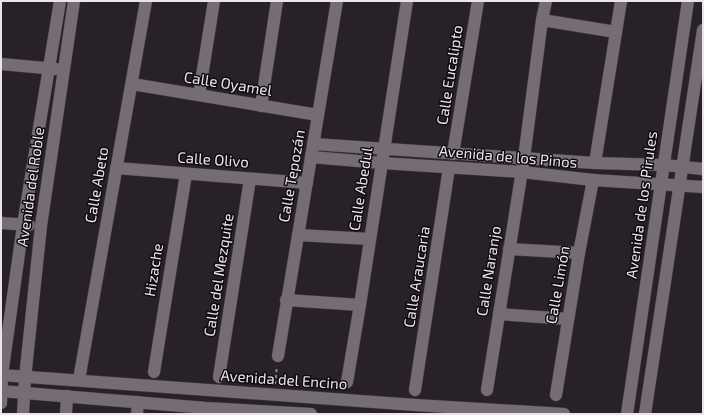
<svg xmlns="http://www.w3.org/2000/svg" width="704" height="415" viewBox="0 0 704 415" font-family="'Exo 2',sans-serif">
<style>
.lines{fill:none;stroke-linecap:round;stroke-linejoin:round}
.minor-casing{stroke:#453f45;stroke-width:13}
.path{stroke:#8e878e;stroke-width:2;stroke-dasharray:3 3;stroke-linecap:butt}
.minor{stroke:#756c75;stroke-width:12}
.labels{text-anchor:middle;stroke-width:3;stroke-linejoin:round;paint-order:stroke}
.street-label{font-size:15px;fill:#eae5ea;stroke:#0f0c0f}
</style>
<rect width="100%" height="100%" fill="#292129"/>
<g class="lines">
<defs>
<g id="minor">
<path d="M542,20L616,32"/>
<path d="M1,64L56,69"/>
<path d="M132,84L318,115"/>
<path d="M199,95L214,1"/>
<path d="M261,106L277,1"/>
<path d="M313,144L595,163L664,165L703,169"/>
<path d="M453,154L478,1"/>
<path d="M311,157L382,163L522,172L593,180L703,187"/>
<path d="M595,163L621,1"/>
<path d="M116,168L307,183"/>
<path d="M1,223L29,225"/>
<path d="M298,235L370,239"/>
<path d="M509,249L579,253"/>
<path d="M286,300L360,305"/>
<path d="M499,314L568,319"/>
<path d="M278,356L337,1"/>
<path d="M154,372L186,174"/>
<path d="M80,374L146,1"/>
<path d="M1,375L415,405L564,414"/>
<path d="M219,377L250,179"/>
<path d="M347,382L360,305L407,1"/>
<path d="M415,390L449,168"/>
<path d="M487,390L524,158L542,20L546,1"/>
<path d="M1,391L206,408L311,414"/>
<path d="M556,395L579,253L593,180"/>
<path d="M1,403L2,375L23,225L60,1"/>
<path d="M23,414L25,378L41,226L74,1"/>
<path d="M66,414L67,396"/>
<path d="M137,414L138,402"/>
<path d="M627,414L688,1"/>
<path d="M645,414L703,30"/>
</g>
</defs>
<use href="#minor" class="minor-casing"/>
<path class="path" d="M275,384L277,366"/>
<use href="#minor" class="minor"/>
</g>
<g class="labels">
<g class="street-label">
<text transform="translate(450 75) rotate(-81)" y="5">Calle Eucalipto</text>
<text transform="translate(228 84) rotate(9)" y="5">Calle Oyamel</text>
<text transform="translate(508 157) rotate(5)" y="5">Avenida de los Pinos</text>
<text transform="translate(213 160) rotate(4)" y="5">Calle Olivo</text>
<text transform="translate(292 176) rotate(-80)" y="5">Calle Tepozán</text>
<text transform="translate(97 185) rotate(-80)" y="5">Calle Abeto</text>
<text transform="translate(31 187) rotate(-82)" y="5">Avenida del Roble</text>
<text transform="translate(361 189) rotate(-81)" y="5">Calle Abedul</text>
<text transform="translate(642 205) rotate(-82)" y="5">Avenida de los Pirules</text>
<text transform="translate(154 270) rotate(-81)" y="5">Hizache</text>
<text transform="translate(489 271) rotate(-81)" y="5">Calle Naranjo</text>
<text transform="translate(219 275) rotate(-81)" y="5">Calle del Mezquite</text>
<text transform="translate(417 277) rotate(-81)" y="5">Calle Araucaria</text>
<text transform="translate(558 285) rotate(-80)" y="5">Calle Limón</text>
<text transform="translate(284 380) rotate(4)" y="5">Avenida del Encino</text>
</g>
</g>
<rect width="704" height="415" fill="none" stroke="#eae5ea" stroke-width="4"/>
</svg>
